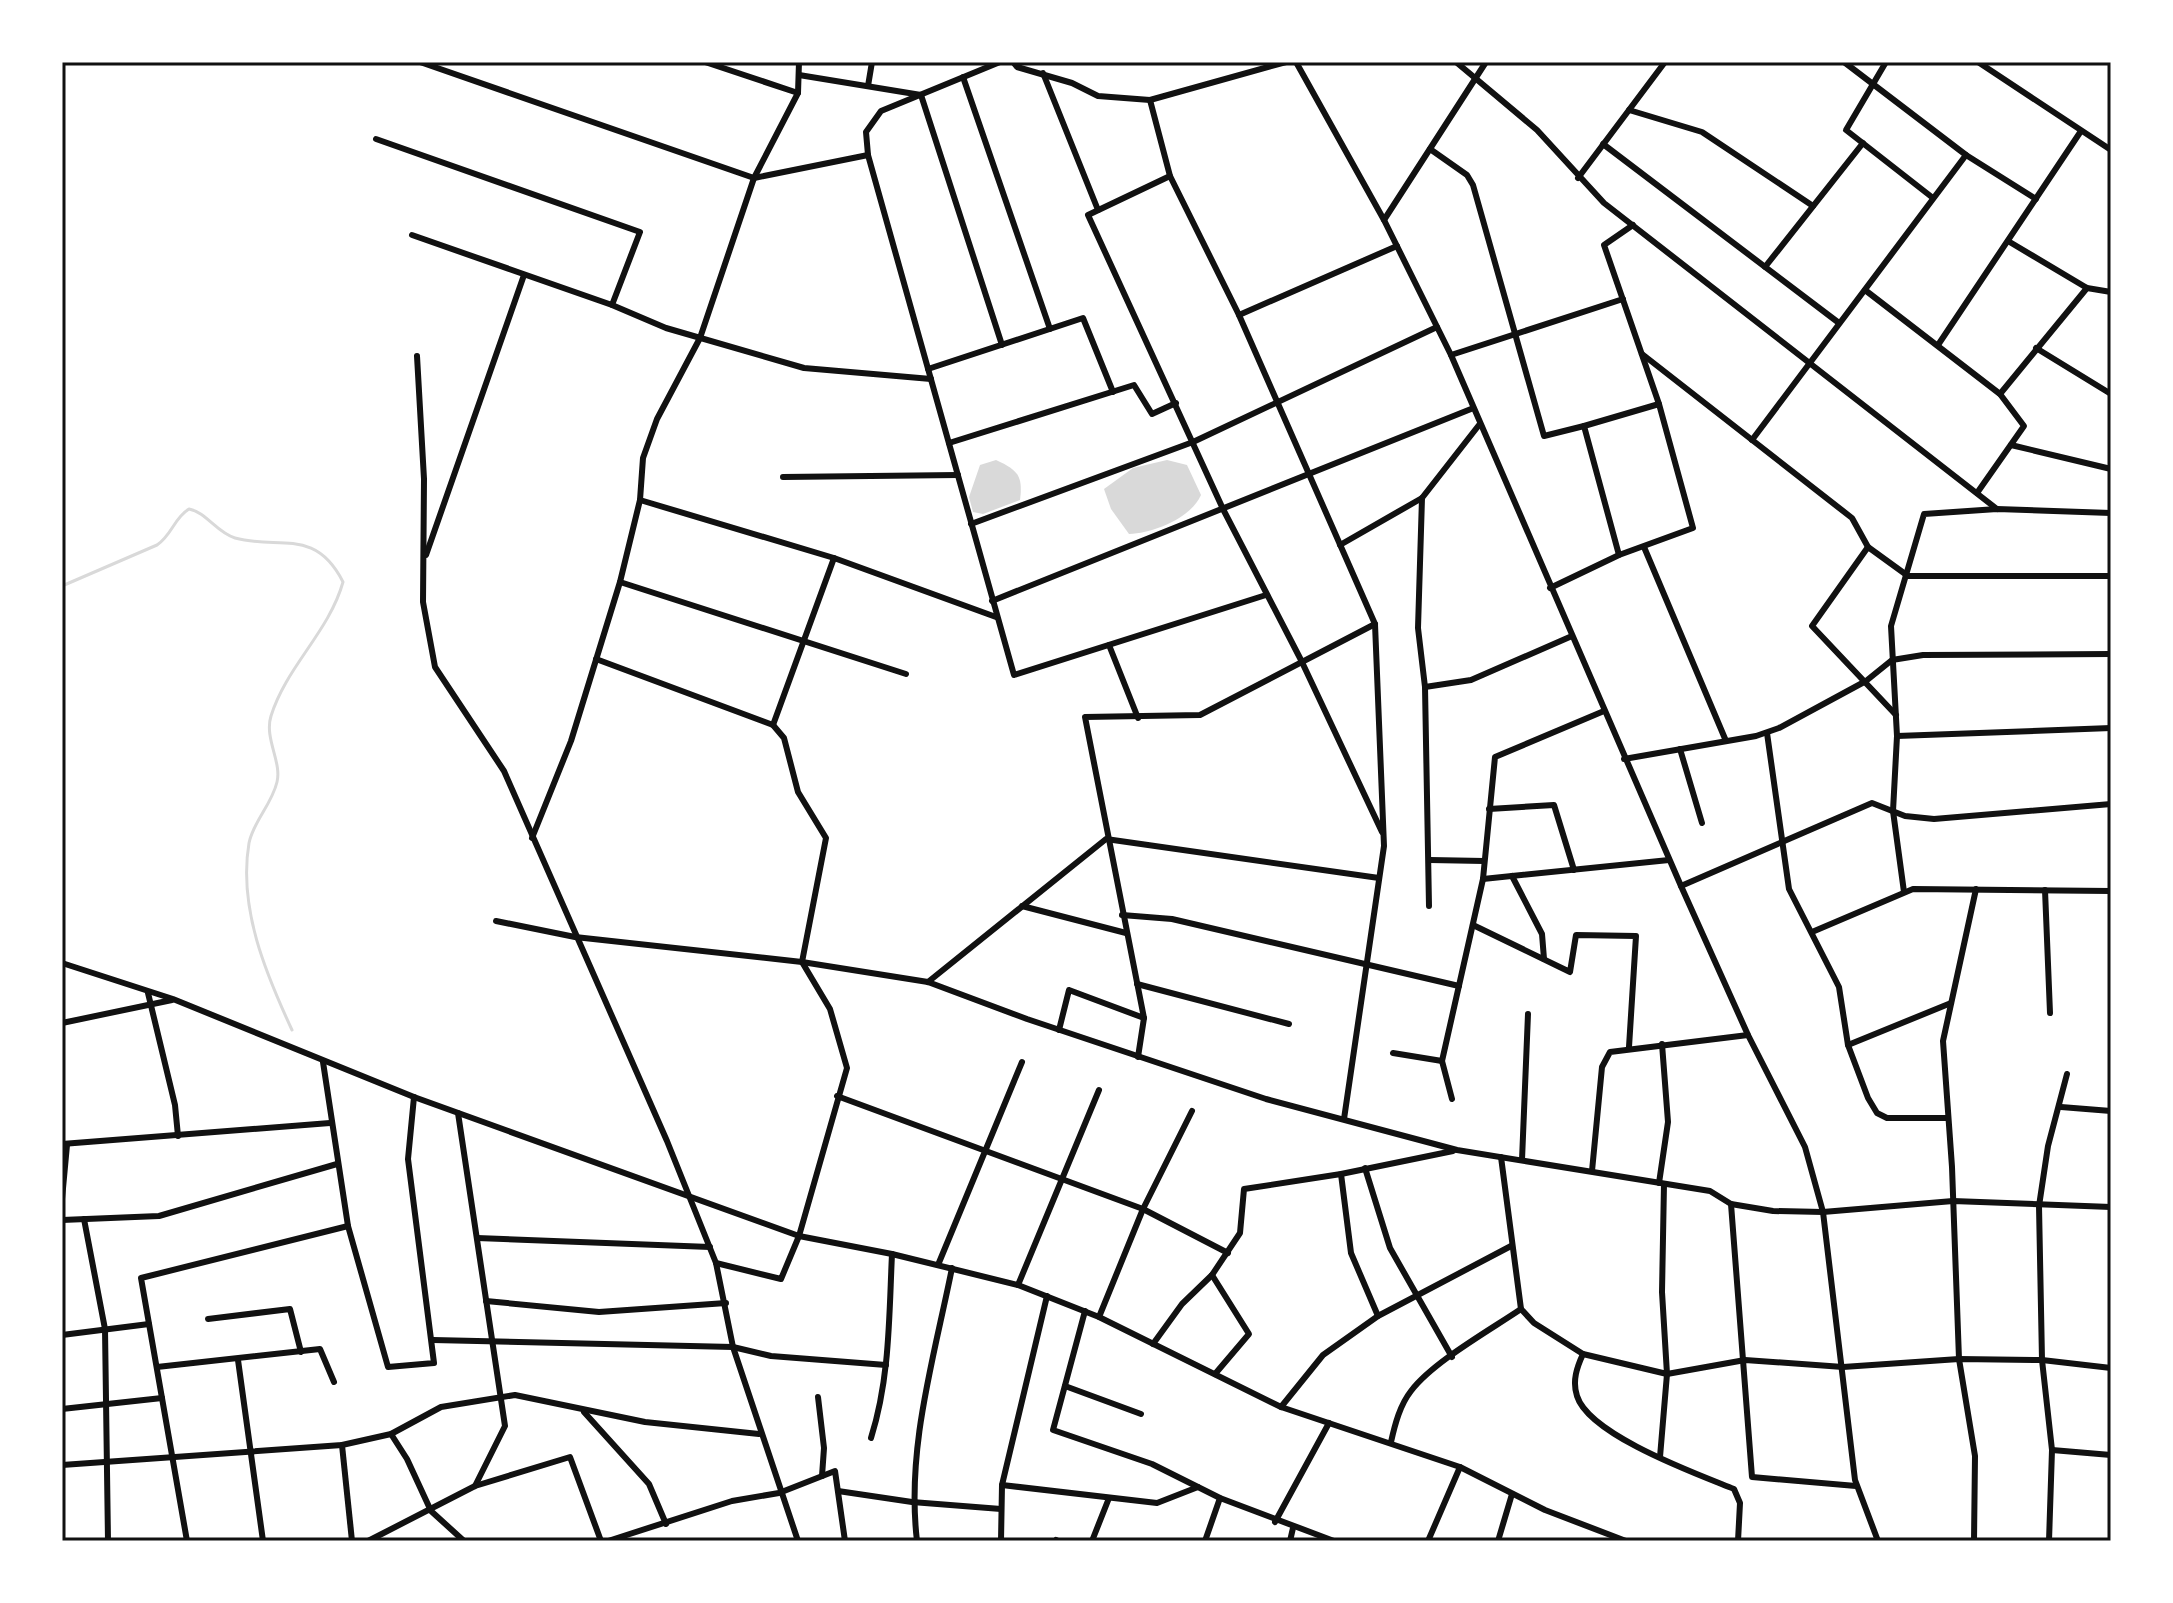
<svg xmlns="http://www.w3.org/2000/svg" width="2173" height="1603" viewBox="0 0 2173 1603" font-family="'Playfair Display',serif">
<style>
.water{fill:#d9d9d9}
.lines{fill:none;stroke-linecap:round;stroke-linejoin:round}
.stream{stroke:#d9d9d9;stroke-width:3}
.minor{stroke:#111;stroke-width:6}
.neatline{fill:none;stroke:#111;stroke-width:3}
</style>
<rect width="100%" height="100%" fill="#fff"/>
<g class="water">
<path d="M996,460C1018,470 1023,476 1020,500L983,514L973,512L969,497L980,465Z"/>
<path d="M1167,460L1187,465L1201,495C1191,518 1154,533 1129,534L1111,509L1104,489L1133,468Z"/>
</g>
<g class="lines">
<path class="stream" d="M62,586L157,545C172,535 174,518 189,509C206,512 217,533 235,538C279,550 315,527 343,582C329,632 286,667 271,716C264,738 282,762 277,782C272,804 253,822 249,843C238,908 266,974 292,1030"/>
<g class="minor">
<path d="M420,62L754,178L868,155"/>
<path d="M705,62L798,93"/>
<path d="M1000,62L881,111L866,132L868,155L1014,675L1266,595"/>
<path d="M1013,62L1017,67L1072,83L1098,96L1150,100L1286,62"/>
<path d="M1296,62L1384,220L1451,355L1681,886L1748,1035L1805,1147L1823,1212L1855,1480L1878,1541"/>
<path d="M1456,62L1537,130L1604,203L1997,509"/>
<path d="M1844,62L1966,155L2036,199"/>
<path d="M1886,62L1846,130L1933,198"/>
<path d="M1978,62L2111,150"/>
<path d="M1043,73L1098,210"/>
<path d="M799,75L921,95L1002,345"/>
<path d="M963,77L1050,329"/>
<path d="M868,86L872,62"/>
<path d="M1150,100L1170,176L1239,315L1375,624L1384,846L1344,1119"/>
<path d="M1629,110L1702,132L1813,206"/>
<path d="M376,139L640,232L612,305"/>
<path d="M1603,144L1839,323"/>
<path d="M1430,149L1467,175L1473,185L1544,436L1584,426"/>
<path d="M1170,176L1088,215L1223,509L1301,660L1382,832"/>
<path d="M1578,178L1665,62"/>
<path d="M1384,220L1486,62"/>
<path d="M412,235L612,305L666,328L804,368L931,379"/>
<path d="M2008,241L2087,288L2111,292"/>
<path d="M1765,267L1863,143"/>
<path d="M1865,290L2000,394L2024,426L1977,493"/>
<path d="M1239,315L1397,246"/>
<path d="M1938,345L2081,131"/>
<path d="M2036,348L2111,394"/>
<path d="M1642,354L1852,518L1868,547"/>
<path d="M1451,355L1623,299"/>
<path d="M417,356L424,479L423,602L435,667L504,771L667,1141L716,1263L733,1347L798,1541"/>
<path d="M928,369L1083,318L1113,392"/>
<path d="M2000,394L2087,288"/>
<path d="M1752,440L1966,155"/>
<path d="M949,443L1134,385L1152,414L1176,403"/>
<path d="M2011,445L2111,469"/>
<path d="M783,477L958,475"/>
<path d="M1422,498L1418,628L1425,687L1429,906"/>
<path d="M640,500L834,558L996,617"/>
<path d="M971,524L1193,442L1437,327"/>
<path d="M1340,545L1422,498L1479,425"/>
<path d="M1644,547L1726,741"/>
<path d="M426,555L524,275"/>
<path d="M1619,555L1584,426L1659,404"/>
<path d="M620,582L906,674"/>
<path d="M1550,588L1619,555L1693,528L1659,404L1604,245L1633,225"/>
<path d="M992,601L1471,409"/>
<path d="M1109,645L1138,718"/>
<path d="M596,659L773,725L784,738L798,792L826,838L802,962L830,1009L847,1068L799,1236L781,1279L716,1263"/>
<path d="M1425,687L1471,680L1572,636"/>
<path d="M1896,715L1812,626L1868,547L1908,576H2111"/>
<path d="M773,725L834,558"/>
<path d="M1767,733L1789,889L1839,987L1848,1045L1868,1098L1877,1113L1887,1118H1947"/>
<path d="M1897,736L2111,728"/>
<path d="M1680,749L1702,823"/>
<path d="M1624,759L1756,736L1779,728L1866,681L1892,660L1923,655L2111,654"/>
<path d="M1489,809L1554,805L1574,870"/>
<path d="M532,838L571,741L620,582L640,500L643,458L657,419L700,338L754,178L798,93L799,62"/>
<path d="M1430,860L1484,861"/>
<path d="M1512,876L1542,934L1544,959"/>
<path d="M1483,879L1669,860"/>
<path d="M1681,886L1872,803L1905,816L1934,819L2111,804"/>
<path d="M2045,890L2050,1013"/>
<path d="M1904,892L1893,811L1897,736L1891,626L1924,514L1997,509L2111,513"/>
<path d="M1022,906L1126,933"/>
<path d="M1122,915L1172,919L1459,986"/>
<path d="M496,921L575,937L802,962L928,982L1027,1019L1266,1099L1457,1150L1710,1191L1731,1204L1773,1211L1823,1212L1953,1201L2111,1207"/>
<path d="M1473,925L1570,972L1576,935L1636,936L1629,1047"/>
<path d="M1812,932L1913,889L2111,891"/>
<path d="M62,963L173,999L414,1097L799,1236L892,1254L1018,1285L1099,1317L1281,1407L1460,1467L1545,1510L1626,1541"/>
<path d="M928,982L1106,839L1379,878"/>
<path d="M1137,984L1289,1024"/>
<path d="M148,993L175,1105L178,1136"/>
<path d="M62,1023L172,1000"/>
<path d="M1059,1030L1069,990L1144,1018"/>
<path d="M1848,1045L1951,1003"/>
<path d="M1393,1053L1442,1061"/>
<path d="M1138,1057L1144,1018L1085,717L1200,715L1375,624"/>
<path d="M323,1062L348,1226L388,1367L434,1363L408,1159L414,1097"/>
<path d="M837,1096L1143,1209L1228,1253"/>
<path d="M1452,1099L1442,1061L1483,879L1495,757L1604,711"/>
<path d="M2061,1107L2111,1111"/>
<path d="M458,1113L505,1426L475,1486"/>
<path d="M62,1144L330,1123"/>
<path d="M1501,1157L1521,1309L1534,1323L1583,1354L1667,1374L1745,1360L1843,1367L1959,1359L2042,1360L2111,1368"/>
<path d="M1522,1160L1528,1014"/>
<path d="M1365,1168L1390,1248L1452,1357"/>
<path d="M1592,1171L1602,1067L1610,1052L1748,1035"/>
<path d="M1341,1174L1351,1253L1378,1316"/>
<path d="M1659,1183L1668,1122L1662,1044"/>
<path d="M62,1199L67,1145"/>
<path d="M1731,1204L1752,1477L1856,1486"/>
<path d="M84,1219L105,1329L108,1541"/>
<path d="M62,1220L159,1216L337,1164"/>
<path d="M477,1238L710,1247"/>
<path d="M938,1265L1022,1062"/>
<path d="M1212,1275L1249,1334L1215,1374"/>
<path d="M1018,1285L1099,1090"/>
<path d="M486,1301L599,1312L726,1303"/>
<path d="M1085,1311L1053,1430L1152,1464L1220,1498L1334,1541"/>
<path d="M1099,1317L1143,1209L1192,1111"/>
<path d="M208,1319L290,1309L301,1352"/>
<path d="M62,1335L149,1324"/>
<path d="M433,1340L733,1347L771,1356L886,1365"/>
<path d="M1153,1344L1182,1304L1212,1275L1240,1233L1244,1189L1341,1174L1453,1151"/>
<path d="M1583,1354C1577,1367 1572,1381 1577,1396C1589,1435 1697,1474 1734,1489L1740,1503L1738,1541"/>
<path d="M238,1360L263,1541"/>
<path d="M157,1367L320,1349L334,1382"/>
<path d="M1065,1386L1141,1414"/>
<path d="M818,1397L824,1448L822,1476"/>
<path d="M1281,1407L1323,1355L1378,1316L1511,1246"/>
<path d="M62,1409L162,1398"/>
<path d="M584,1412L649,1484L666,1524"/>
<path d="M391,1434L407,1459L431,1511L464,1541"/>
<path d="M871,1438C890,1378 889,1316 892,1254"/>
<path d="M1391,1442C1395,1424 1400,1405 1411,1391C1433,1362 1490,1330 1521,1309"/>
<path d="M342,1445L352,1541"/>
<path d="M2052,1450L2111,1455"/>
<path d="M1660,1457L1667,1374L1662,1292L1664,1184"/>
<path d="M62,1465L342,1445L391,1434L441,1407L515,1395L645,1422L759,1434"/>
<path d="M1002,1485L1157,1503L1198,1487"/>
<path d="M838,1491L912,1502L1001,1509"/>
<path d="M1275,1522L1329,1423"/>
<path d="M1056,1540L1058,1541"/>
<path d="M187,1541L141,1278L348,1226"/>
<path d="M368,1541L475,1486L570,1457L601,1541"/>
<path d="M608,1541L732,1501L779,1493L835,1471L845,1541"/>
<path d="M917,1541C906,1449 934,1358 952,1268"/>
<path d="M1001,1541L1002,1485L1047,1296"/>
<path d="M1092,1541L1109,1498"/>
<path d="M1205,1541L1220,1498"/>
<path d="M1290,1541L1293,1528"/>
<path d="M1428,1541L1460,1467"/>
<path d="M1498,1541L1512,1494"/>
<path d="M1974,1541L1975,1456L1959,1359L1952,1167L1943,1041L1976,889"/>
<path d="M2049,1541L2052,1450L2042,1360L2039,1206L2048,1146L2067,1074"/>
</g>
</g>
<rect width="2173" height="1603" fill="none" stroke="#ffffff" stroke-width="128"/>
<rect x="64" y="64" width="2045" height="1475" class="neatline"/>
</svg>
